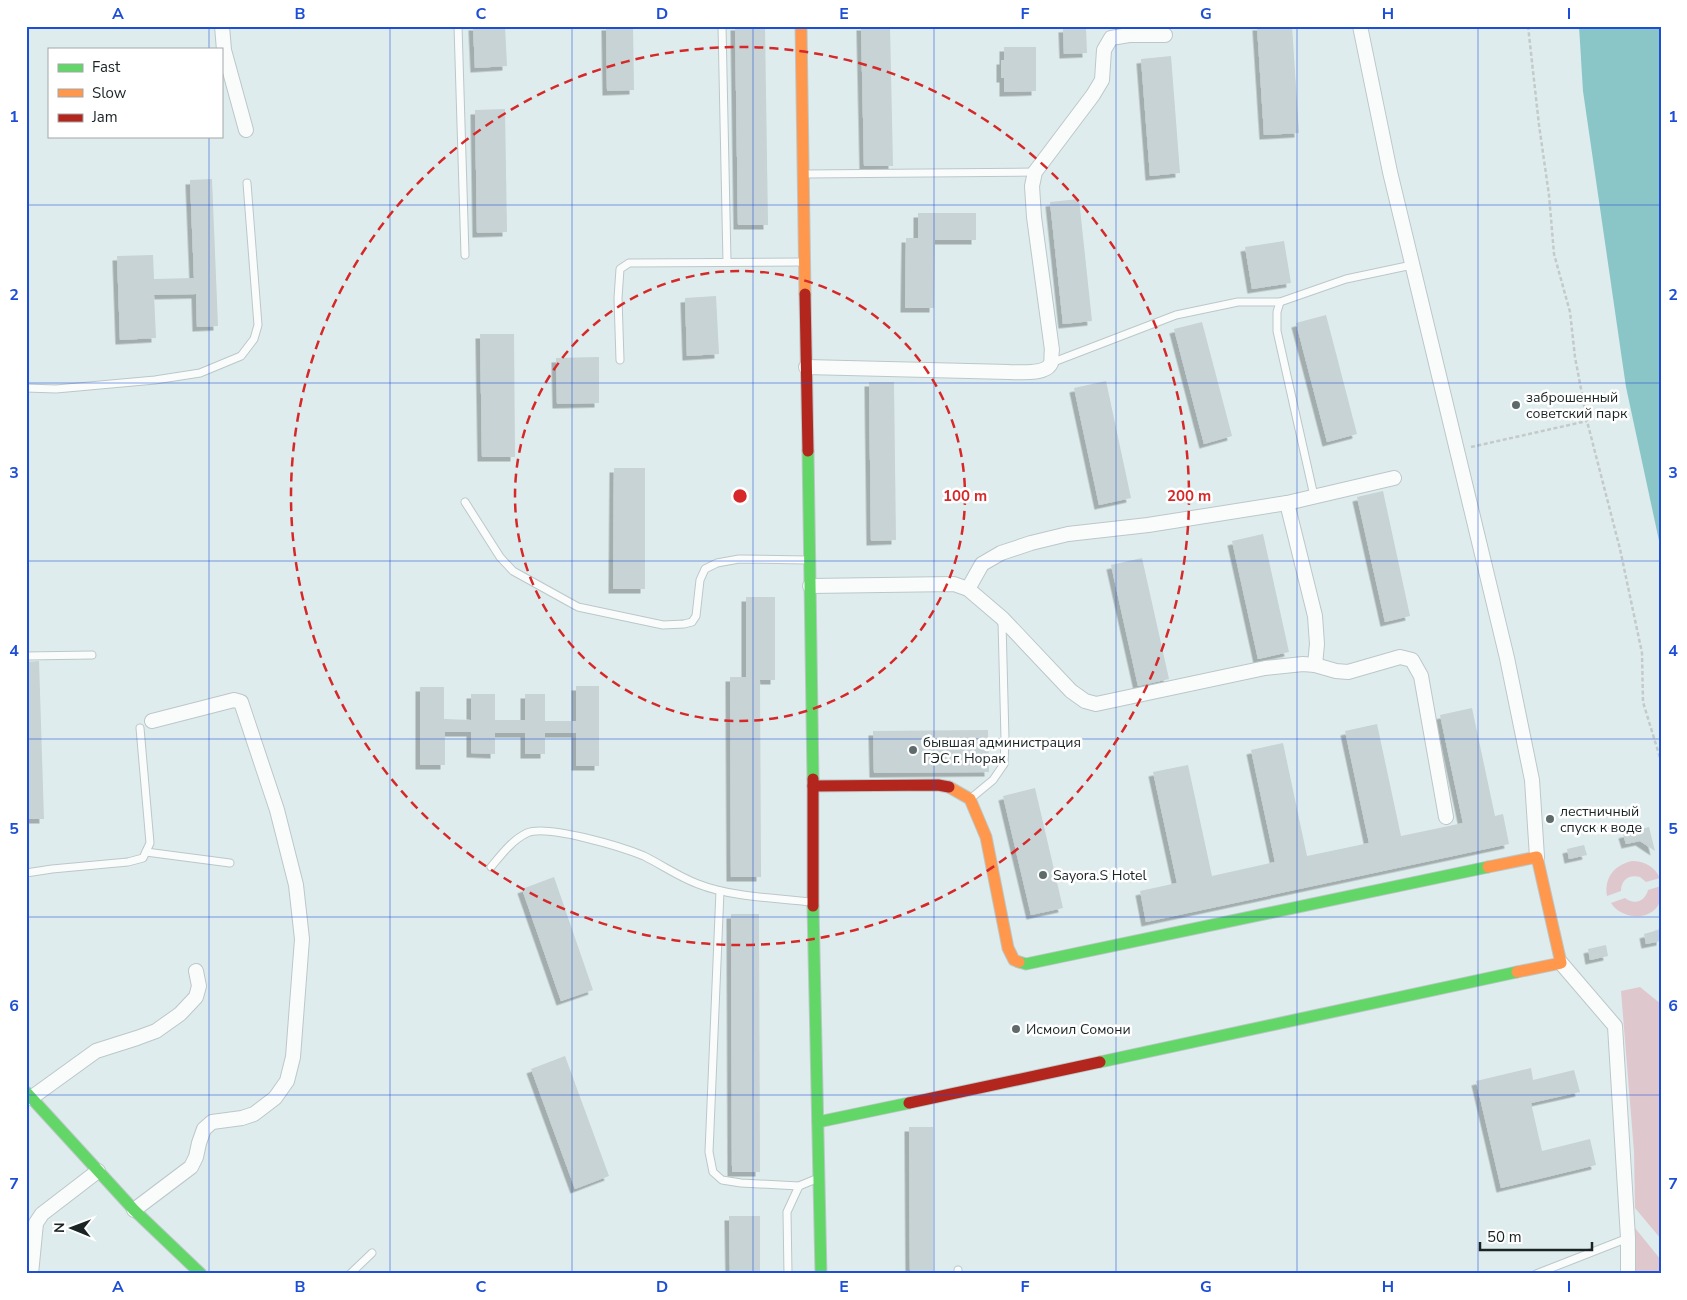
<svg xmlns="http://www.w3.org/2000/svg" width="1687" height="1300" viewBox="0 0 1687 1300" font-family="'Nunito Sans',sans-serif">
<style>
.green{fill:#dfc8cd}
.water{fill:#8ac5c8}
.building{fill:#c7d3d4;filter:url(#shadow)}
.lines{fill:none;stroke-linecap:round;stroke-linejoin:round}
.lane-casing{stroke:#bcc7c8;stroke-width:9}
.street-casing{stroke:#bcc7c8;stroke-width:16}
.fast-casing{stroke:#bcc7c8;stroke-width:13}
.slow-casing{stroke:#bcc7c8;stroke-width:13}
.jam-casing{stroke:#bcc7c8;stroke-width:13}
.path{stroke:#c4caca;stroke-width:2.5;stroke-dasharray:4 2.5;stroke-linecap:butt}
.lane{stroke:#fafcfc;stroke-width:7}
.street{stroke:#fafcfc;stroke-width:14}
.fast{stroke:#63d668;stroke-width:11}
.slow{stroke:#ff974d;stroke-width:11}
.jam{stroke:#b3261e;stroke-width:11}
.grid{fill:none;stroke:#1d4ed8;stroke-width:1;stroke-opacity:0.55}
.ring{fill:none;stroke:#d62828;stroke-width:2.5;stroke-dasharray:9 6}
.poi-dot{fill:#5f6a6a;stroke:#fff;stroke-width:2}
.labels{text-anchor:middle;stroke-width:5;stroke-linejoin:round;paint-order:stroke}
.poi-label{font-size:14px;fill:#1a2424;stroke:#fff;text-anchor:start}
.centre{fill:#d62828;stroke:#fff;stroke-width:2.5}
.ring-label{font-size:15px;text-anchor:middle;font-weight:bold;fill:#d62828;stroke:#fff;stroke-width:5;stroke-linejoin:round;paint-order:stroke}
.neatline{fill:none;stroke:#1d4ed8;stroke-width:2}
.grid-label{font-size:16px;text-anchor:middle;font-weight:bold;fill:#1d4ed8}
</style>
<defs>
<filter id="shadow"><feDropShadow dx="-4.5" dy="4.5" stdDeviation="0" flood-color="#0004"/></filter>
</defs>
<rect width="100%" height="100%" fill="#deeced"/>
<g class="green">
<path d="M1632,861C1644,861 1654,866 1660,878L1646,882L1640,877C1629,874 1621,880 1621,891L1607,896C1604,878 1614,865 1632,861Z"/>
<path d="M1661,886C1661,889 1661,894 1661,898C1656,922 1622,921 1611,903L1625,898C1634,905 1645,902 1648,890Z"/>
<path d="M1640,987L1661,1004V1239L1635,1208L1634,1152L1621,991Z"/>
<path d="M1635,1228L1661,1260V1274H1635Z"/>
</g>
<path class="water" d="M1579,26H1661V550L1626,387L1583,91Z"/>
<g class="building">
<path d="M473,26H505L507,66L475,68Z"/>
<path d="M606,26H633L634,90L607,91Z"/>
<path d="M735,26H765L768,225H738Z"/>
<path d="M861,26H890L893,166H864Z"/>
<path d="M1257,26H1292L1299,133L1264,135Z"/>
<path d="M1086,27L1087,53L1064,54L1063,28Z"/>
<path d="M1004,47H1036V91L1004,92V78H1001V60H1004Z"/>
<path d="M1171,56L1180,173L1150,176L1141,59Z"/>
<path d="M505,109L507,232L477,233L475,110Z"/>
<path d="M212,179L218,326L197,327L196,294L154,295L156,338L120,340L117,256L153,255L154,279L194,278L190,180Z"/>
<path d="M1079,199L1092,321L1063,324L1050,202Z"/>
<path d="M918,213H976V240H935L934,308H905L906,238H918Z"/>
<path d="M1284,241L1291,283L1252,289L1245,247Z"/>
<path d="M716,296L719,354L687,356L685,298Z"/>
<path d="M1326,315L1357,434L1327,442L1296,323Z"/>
<path d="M1202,322L1232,436L1204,444L1174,329Z"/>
<path d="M480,334H514L515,457H482Z"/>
<path d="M599,357V403L557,404L556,358Z"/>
<path d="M1106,381L1131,498L1099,505L1074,388Z"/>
<path d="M869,382H894L896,540L871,541Z"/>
<path d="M614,468H645V589H613Z"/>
<path d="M1383,491L1410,616L1385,622L1357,497Z"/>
<path d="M1263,534L1289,652L1258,659L1232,541Z"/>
<path d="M1142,558L1169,679L1138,686L1111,565Z"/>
<path d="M746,597H775V680H760L761,877H731L730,677H746Z"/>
<path d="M39,661L44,819H26V662Z"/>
<path d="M576,686H599V766H576V733H545V754H525V733H495V754L471,753V732H445V765H420V687H444V719L471,720V694H495V720H525V694H545V721H576Z"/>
<path d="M1472,708L1495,816L1503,814L1509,844L1146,922L1140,891L1177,883L1153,772L1188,765L1212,876L1275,862L1251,750L1283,743L1307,856L1369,843L1345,731L1377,724L1401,836L1463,823L1440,715Z"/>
<path d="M988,730L989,772L874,773L873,731Z"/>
<path d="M1035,788L1063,908L1031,915L1003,796Z"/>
<path d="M1649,827L1655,851L1640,841L1626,844L1623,834Z"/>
<path d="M1584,845L1587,855L1569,859L1567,849Z"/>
<path d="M554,877L593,990L561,1001L522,889Z"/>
<path d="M731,914H759L760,1172H732Z"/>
<path d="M1661,925V941L1646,944L1644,934L1658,930Z"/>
<path d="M1606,945L1608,956L1590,960L1588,949Z"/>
<path d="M565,1056L609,1176L575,1189L531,1069Z"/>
<path d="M1531,1068L1533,1080L1574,1070L1580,1092L1531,1103L1542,1151L1590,1139L1596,1165L1501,1188L1476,1081Z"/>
<path d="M909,1127H933V1274H910Z"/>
<path d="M729,1216H760V1274H730Z"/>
</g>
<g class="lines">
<defs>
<g id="lane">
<path d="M458,26L465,255"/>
<path d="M722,26L727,262"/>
<path d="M806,174L1035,172"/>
<path d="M620,360L618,298L620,269L629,263L804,262"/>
<path d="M1051,363L1176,315L1238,302H1280"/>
<path d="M26,388L56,389L155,380L200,373L241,356L254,339L258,325L247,183"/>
<path d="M1314,496L1277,331V312L1280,302L1346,279L1412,265"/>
<path d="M465,502L500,557L513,571L578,607L663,625L684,624L692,622L696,616L700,580L705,569L717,563L739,559L807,560"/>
<path d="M26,656L92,655"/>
<path d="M970,799L993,780L1004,764L1005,739L1002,622"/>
<path d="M146,852L230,863"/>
<path d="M491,867C501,855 512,840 527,833C547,824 622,847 644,856C662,865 679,877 698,884C731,897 775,898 810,902"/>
<path d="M26,873L52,869L128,862L143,858L150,843L140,728"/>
<path d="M720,891L709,1152L713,1172L722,1180L741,1183L799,1186"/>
<path d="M958,1270V1274"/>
<path d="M350,1274L372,1253"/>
<path d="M788,1274L787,1212L799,1186L816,1179"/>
<path d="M1536,1274L1628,1238"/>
</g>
<g id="street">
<path d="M222,26L224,50L246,130"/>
<path d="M1360,26L1390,172L1507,658L1532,780L1537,857"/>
<path d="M806,367L1009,372C1019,372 1046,375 1051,363C1052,359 1051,354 1052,350L1034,217L1032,186L1035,172L1093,95L1102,80L1104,50L1111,38L1129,35H1165"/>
<path d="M1287,503L1315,616L1317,644L1315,665"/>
<path d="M810,586L954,584L968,589L1002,618L1071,691L1085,701L1096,704L1265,668L1303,664L1315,665L1336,671L1348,672L1400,657L1412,660L1421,676L1446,817"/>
<path d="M968,589L982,564L1001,553L1031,543L1068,534L1148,525L1287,503L1394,478"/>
<path d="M1561,963L1615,1026L1628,1238V1274"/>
<path d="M31,1098L96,1051L137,1038L156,1031L180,1014L196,997L199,986L196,971"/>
<path d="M134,1210L191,1167L196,1157L199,1143L204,1129L212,1122L242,1118L254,1114L275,1098L287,1081L293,1057L302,939L296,885L277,810L241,702L234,700L152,721"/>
<path d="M31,1274L36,1223L42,1214L98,1171"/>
</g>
<g id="fast">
<path d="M808,451L813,779"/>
<path d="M813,906L821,1274"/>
<path d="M1019,962L1026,964L1488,867"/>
<path d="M1100,1062L1517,972"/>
<path d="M26,1092L134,1210L201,1274"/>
<path d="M818,1122L909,1103"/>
</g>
<g id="slow">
<path d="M801,26L805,294"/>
<path d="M949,787L970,799L986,837L1008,948L1014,960L1019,962"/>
<path d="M1488,867L1537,857L1561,963L1517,972"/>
</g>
<g id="jam">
<path d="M805,294L808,451"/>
<path d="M813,779V906"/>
<path d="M813,786L938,785L949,787"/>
<path d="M909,1103L1100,1062"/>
</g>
</defs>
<use href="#lane" class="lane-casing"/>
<use href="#street" class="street-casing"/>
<use href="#fast" class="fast-casing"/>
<use href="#slow" class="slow-casing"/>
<use href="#jam" class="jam-casing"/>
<g class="path">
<path d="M1528,26L1539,125L1549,195L1554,254L1570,312L1575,357L1587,421L1620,549L1642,653L1643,702L1661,761"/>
<path d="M1471,447L1587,421"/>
</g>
<use href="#lane" class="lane"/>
<use href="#street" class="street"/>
<use href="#fast" class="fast"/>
<use href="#slow" class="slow"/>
<use href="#jam" class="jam"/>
</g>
<path class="grid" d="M209,26V49M390,26V1274M572,26V1274M753,26V1274M934,26V1274M1116,26V1274M1297,26V1274M1478,26V1274M209,136V1274M26,205H1661M26,383H1661M26,561H1661M26,739H1661M26,917H1661M26,1095H1661"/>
<g class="ring">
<circle cx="740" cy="496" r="225"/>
<circle cx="740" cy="496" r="449"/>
</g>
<g class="poi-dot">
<circle cx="1516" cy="405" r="5"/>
<circle cx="913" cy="750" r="5"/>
<circle cx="1550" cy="819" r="5"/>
<circle cx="1043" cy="875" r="5"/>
<circle cx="1016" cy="1029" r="5"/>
</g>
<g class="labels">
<g class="poi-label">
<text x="1526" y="402">заброшенный<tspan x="1526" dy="16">советский парк</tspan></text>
<text x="923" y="747">бывшая администрация<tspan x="923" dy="16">ГЭС г. Норак</tspan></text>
<text x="1560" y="816">лестничный<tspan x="1560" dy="16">спуск к воде</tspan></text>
<text x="1053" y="880">Sayora.S Hotel</text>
<text x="1026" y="1034">Исмоил Сомони</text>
</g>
</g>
<circle cx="740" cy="496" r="8" class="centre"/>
<g class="ring-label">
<text x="965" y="501">100 m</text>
<text x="1189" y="501">200 m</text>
</g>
<rect width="1687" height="1300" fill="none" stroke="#ffffff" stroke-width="55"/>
<rect x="48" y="48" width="175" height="90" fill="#ffffff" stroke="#a3a7a7"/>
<rect x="58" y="64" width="25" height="8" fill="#63d668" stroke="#a3a7a7"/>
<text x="92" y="72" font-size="15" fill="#1a2424">Fast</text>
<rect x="58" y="89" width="25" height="8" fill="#ff974d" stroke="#a3a7a7"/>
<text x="92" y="98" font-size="15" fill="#1a2424">Slow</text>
<rect x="58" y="114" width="25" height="8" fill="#b3261e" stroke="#a3a7a7"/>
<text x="92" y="122" font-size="15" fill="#1a2424">Jam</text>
<g transform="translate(72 1228) rotate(271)" stroke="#ffffff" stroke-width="4" paint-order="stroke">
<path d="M0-4L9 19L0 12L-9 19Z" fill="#1a2424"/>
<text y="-8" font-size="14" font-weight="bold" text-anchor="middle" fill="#1a2424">N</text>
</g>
<path d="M1480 1242v8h112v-8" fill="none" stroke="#1a2424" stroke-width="2.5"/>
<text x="1487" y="1242" font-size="15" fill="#1a2424" stroke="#ffffff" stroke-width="4" paint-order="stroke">50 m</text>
<rect x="28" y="28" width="1632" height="1244" class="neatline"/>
<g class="grid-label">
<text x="118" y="19">A</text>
<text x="300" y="19">B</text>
<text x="481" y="19">C</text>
<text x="662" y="19">D</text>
<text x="844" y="19">E</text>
<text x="1025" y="19">F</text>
<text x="1206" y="19">G</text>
<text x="1388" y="19">H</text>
<text x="1569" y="19">I</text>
<text x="14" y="122">1</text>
<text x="1673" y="122">1</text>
<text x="14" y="300">2</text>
<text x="1673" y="300">2</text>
<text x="14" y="478">3</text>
<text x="1673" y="478">3</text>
<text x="14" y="656">4</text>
<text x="1673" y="656">4</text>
<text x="14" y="834">5</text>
<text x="1673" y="834">5</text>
<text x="14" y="1011">6</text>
<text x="1673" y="1011">6</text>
<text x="14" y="1189">7</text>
<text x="1673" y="1189">7</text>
<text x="118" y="1292">A</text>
<text x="300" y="1292">B</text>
<text x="481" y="1292">C</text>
<text x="662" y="1292">D</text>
<text x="844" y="1292">E</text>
<text x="1025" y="1292">F</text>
<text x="1206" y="1292">G</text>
<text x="1388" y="1292">H</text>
<text x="1569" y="1292">I</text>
</g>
</svg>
